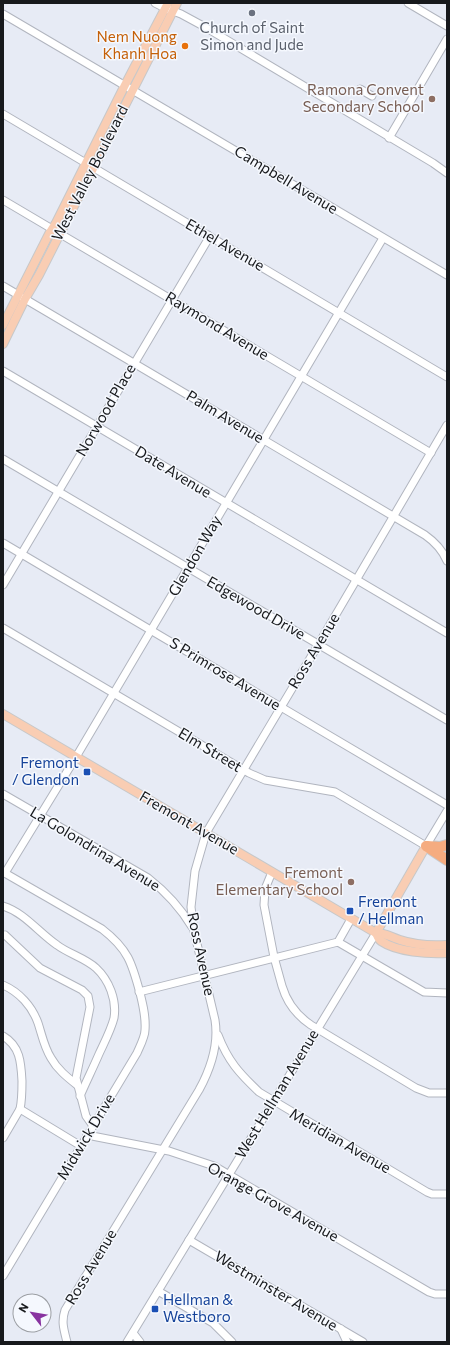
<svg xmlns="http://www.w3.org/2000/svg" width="450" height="1345" viewBox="0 0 450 1345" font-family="Commissioner,sans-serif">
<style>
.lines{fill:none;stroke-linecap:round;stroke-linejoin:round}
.minor-casing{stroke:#b1b5bf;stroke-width:9}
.major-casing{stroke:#c7c8c9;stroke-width:10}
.highway-casing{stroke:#c7c8c9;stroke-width:12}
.minor{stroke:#fff;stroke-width:7}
.major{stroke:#f9cdb3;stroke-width:8}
.highway{stroke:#f5ac80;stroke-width:10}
.worship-dot{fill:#6b7280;stroke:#f5f8fe;stroke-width:1.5}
.food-dot{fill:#e8710a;stroke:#f5f8fe;stroke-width:1.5}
.education-dot{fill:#8d6e63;stroke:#f5f8fe;stroke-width:1.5}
.transit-dot{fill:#1a4fb4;stroke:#f5f8fe;stroke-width:1.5}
.labels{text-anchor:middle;stroke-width:3;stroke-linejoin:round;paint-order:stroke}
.worship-label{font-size:15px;fill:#5b616d;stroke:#f5f8fe}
.food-label{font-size:15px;fill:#c56008;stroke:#f5f8fe;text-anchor:end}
.education-label{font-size:15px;fill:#785e54;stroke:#f5f8fe;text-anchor:end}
.street-label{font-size:15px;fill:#17191c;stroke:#f5f8fe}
.transit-label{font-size:15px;fill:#164399;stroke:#f5f8fe;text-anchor:start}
</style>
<rect width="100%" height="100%" fill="#e7ebf5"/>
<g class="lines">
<defs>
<g id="minor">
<path d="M155,3L165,8L181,14L205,27L433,163L447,173"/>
<path d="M408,3L447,26"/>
<path d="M3,14L447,275"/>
<path d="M360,89L372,96"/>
<path d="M3,114L447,377"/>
<path d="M389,138L447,39"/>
<path d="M3,200L431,453"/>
<path d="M3,286L425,535C435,542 442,549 447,561"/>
<path d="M3,371L447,633"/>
<path d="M3,459L447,720"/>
<path d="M3,543L447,805"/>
<path d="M3,585L207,241L208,235"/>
<path d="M3,628L249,773L265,780L335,792L426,846L447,811"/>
<path d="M3,794L148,878C166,892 180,907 192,927"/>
<path d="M3,872L102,929C128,949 132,963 140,993C143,1005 146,1017 145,1030C145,1037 140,1046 137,1053L3,1276"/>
<path d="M272,872L265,889L264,905L274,957L282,986C287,1003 296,1015 311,1025L416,1088L429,1093H447"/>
<path d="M5,873L76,757L383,238"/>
<path d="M3,906C25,913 38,932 57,945C69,954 85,958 96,968C109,980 117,1000 114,1018C111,1030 104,1043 99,1054C93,1068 86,1082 80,1096"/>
<path d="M5,935L40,968L82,990L88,996L90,1007L76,1078L86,1116L93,1126"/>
<path d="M338,942L424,992L447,993"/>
<path d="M3,985C19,992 32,1006 38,1023C42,1035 44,1047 51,1058C57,1069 67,1077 77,1085"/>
<path d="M139,992L338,942L351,919"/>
<path d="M218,1035C228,1061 239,1073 259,1092L427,1192L432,1194H447"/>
<path d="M3,1036C20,1046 21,1062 22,1081C22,1091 22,1100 20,1109L81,1146"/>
<path d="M87,1135L169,1151L214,1166L429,1292L435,1294H447"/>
<path d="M3,1138L20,1109"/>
<path d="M189,1240L363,1342"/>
<path d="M158,1291L213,1323L232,1342"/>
<path d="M341,1329L347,1342"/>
<path d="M133,1333L140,1342"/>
<path d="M67,1342C64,1330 61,1322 65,1310L199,1090C211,1068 219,1045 215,1020L194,931L191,907L195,871L206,833L321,640L447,425"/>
<path d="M127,1342L376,933"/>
</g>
<g id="major">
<path d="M3,325L49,234L56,223L125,85L168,3"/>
<path d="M3,344L25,299L39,275L177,3"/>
<path d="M3,714L376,933C386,933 390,937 400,940C415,945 431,946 447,945"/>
<path d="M376,933L426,846"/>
<path d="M376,933C377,935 378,939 381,941C397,952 428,954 447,953"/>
</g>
<g id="highway">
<path d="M426,846L447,860"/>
<path d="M427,846L440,847L447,845"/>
</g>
</defs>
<use href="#minor" class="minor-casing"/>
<use href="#major" class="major-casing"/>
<use href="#highway" class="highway-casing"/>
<use href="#minor" class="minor"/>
<use href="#major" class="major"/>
<use href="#highway" class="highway"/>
</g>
<circle class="worship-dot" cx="252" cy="13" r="4"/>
<circle class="food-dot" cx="185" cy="46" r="4"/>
<g class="education-dot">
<circle cx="432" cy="99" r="4"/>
<circle cx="351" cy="882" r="4"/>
</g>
<g class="transit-dot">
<rect x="83" y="768" width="8" height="8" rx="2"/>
<rect x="346" y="907" width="8" height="8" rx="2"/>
<rect x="151" y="1305" width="8" height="8" rx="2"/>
</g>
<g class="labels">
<g class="worship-label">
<text x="252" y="33">Church of Saint<tspan x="252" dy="17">Simon and Jude</tspan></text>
</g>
<g class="food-label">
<text x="177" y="42">Nem Nuong<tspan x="177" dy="17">Khanh Hoa</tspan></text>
</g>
<g class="education-label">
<text x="424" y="95">Ramona Convent<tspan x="424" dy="17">Secondary School</tspan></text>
<text x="343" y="878">Fremont<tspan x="343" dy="17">Elementary School</tspan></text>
</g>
<g class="street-label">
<text transform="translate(90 173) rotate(-63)" y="5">West Valley Boulevard</text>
<text transform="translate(286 180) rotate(31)" y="5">Campbell Avenue</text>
<text transform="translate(225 245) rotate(30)" y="5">Ethel Avenue</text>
<text transform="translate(217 326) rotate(31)" y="5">Raymond Avenue</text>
<text transform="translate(106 410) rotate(-60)" y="5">Norwood Place</text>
<text transform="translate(225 417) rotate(31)" y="5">Palm Avenue</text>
<text transform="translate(173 472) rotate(31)" y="5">Date Avenue</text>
<text transform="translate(195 556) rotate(-60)" y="5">Glendon Way</text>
<text transform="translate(256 608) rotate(30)" y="5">Edgewood Drive</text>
<text transform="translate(314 651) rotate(-59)" y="5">Ross Avenue</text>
<text transform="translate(225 674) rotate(31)" y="5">S Primrose Avenue</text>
<text transform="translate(210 750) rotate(31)" y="5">Elm Street</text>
<text transform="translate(189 823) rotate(30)" y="5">Fremont Avenue</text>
<text transform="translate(95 849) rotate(31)" y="5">La Golondrina Avenue</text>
<text transform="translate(201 954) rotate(78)" y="5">Ross Avenue</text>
<text transform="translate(277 1094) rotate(-59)" y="5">West Hellman Avenue</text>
<text transform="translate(86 1137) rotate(-59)" y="5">Midwick Drive</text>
<text transform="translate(340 1141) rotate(30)" y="5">Meridian Avenue</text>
<text transform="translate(273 1202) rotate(29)" y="5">Orange Grove Avenue</text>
<text transform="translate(91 1267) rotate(-59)" y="5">Ross Avenue</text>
<text transform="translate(276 1291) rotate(31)" y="5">Westminster Avenue</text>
</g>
<g class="transit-label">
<text x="79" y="768" text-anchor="end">Fremont<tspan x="79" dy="17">/ Glendon</tspan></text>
<text x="358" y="907">Fremont<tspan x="358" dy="17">/ Hellman</tspan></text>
<text x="163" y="1305">Hellman &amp;<tspan x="163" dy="17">Westboro</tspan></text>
</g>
</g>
<rect width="450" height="1345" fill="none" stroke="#17191c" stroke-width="8"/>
<g transform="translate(32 1313) rotate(301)"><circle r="19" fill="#f5f8fe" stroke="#9c9fa4"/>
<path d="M0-3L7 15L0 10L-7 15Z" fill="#8833a0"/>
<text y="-6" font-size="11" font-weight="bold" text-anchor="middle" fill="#17191c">N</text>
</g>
</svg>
